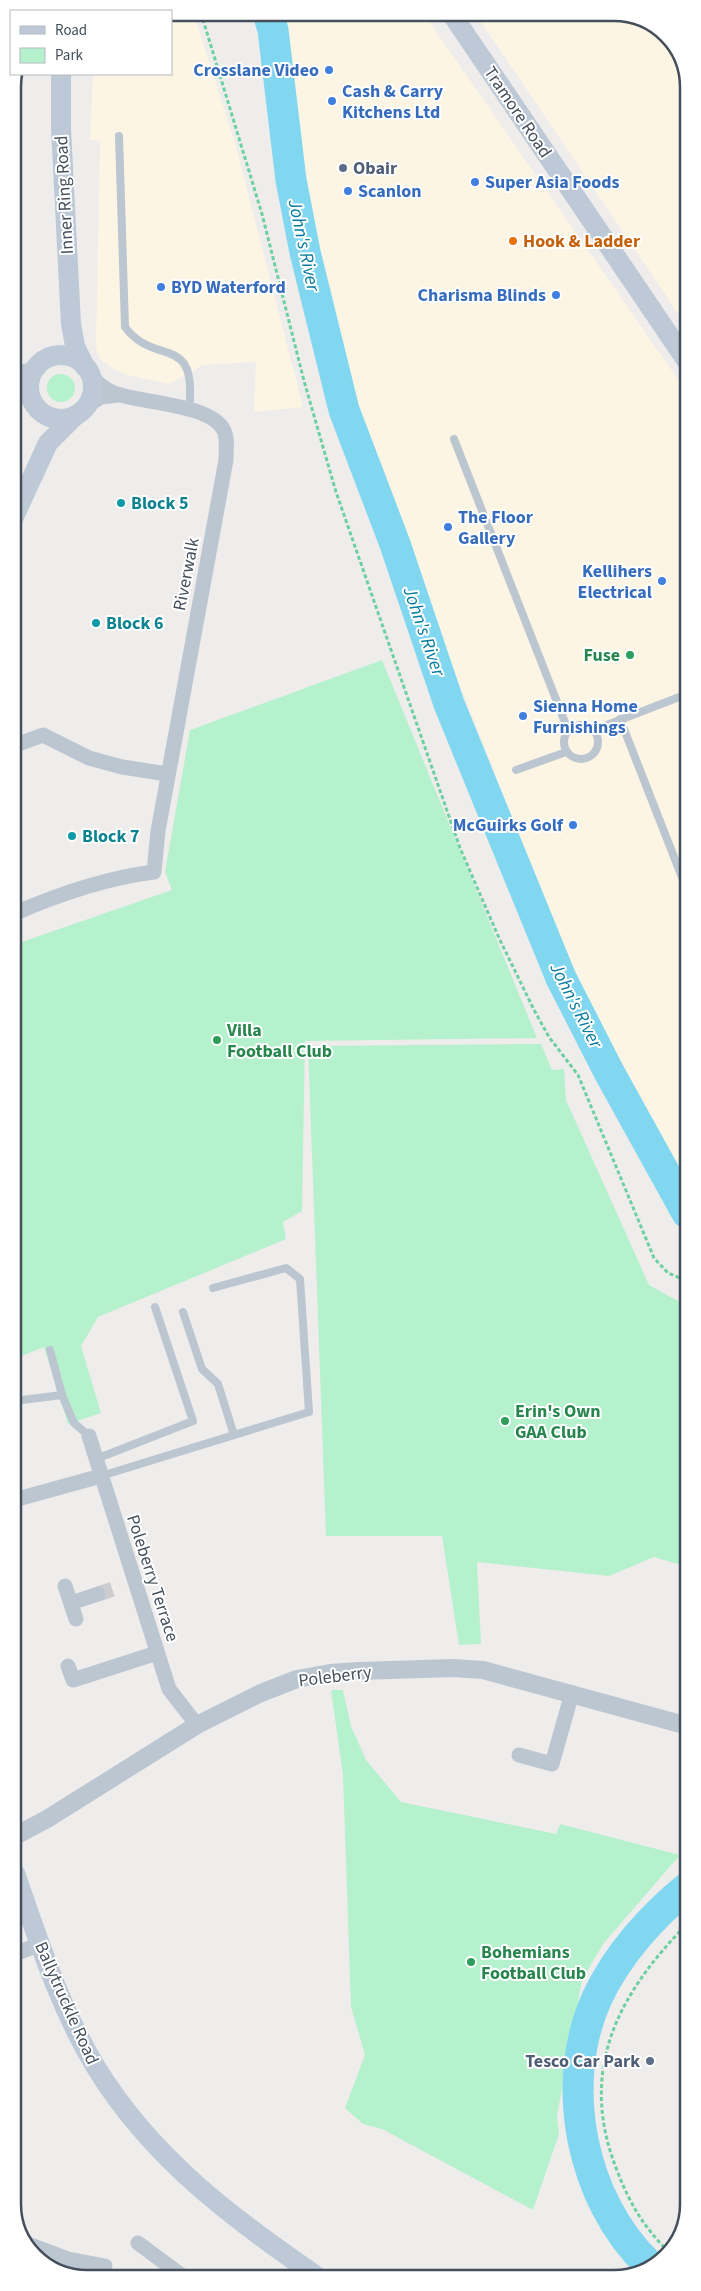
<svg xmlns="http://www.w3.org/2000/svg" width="701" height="2291" viewBox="0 0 701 2291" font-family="'Source Sans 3',sans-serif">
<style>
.commercial{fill:#fdf5e3}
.green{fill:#b6f1ce}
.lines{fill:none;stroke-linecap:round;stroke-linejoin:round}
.river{stroke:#81d7f0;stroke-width:31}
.minor-tunnel{stroke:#cdcdcf;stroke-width:15;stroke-dasharray:15 8;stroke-linecap:butt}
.path{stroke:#6dd0a1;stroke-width:3;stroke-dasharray:4 2.5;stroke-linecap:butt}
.service{stroke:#bcc6d0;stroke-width:8}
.minor{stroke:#bcc6d0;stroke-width:15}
.tertiary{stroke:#bcc6d0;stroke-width:18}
.secondary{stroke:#bdc9d7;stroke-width:20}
.shop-dot{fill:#3f7fe0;stroke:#fff;stroke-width:2}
.service-dot{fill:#5c6f8a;stroke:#fff;stroke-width:2}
.food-dot{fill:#e8710a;stroke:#fff;stroke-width:2}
.culture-dot{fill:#0f9aa8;stroke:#fff;stroke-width:2}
.leisure-dot{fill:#2e9e5b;stroke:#fff;stroke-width:2}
.labels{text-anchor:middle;stroke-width:4;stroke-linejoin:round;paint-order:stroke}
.shop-label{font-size:18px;font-weight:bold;fill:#366cbe;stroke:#fff;text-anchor:start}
.street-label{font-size:18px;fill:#444f5b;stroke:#fff}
.service-label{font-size:18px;font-weight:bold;fill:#4e5e75;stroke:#fff;text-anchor:start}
.food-label{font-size:18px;font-weight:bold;fill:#c56008;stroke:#fff;text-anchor:start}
.culture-label{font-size:18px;font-weight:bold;fill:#0d838f;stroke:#fff;text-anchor:start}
.leisure-label{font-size:18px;font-weight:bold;fill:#27864d;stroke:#fff;text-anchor:start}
.water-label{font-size:19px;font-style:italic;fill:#057b9d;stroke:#fff}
.rim{fill:none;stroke:#444f5b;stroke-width:2.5}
</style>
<rect width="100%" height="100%" fill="#efecec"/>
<g class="commercial">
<path d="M171,13H193L195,18L235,143L303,407L254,412L256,362L203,365L169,384L124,374L112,368L100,359L97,353L96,343L100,141L90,140L93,74H171Z"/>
<path d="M280,13H423L686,391L687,1191L618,1066L556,928L352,412L311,262Z"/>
<path d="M475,13H619L663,31L686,68V325Z"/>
</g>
<g class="green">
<circle cx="61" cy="388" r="14"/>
<path d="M382,660L537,1038L305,1041L302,1211L283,1222L286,1239L98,1317L81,1346L101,1413L68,1424L44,1347L14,1359L13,945L172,890L165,872L190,730Z"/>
<path d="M541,1044L552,1070L564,1069L566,1100L649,1285L687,1306L688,1567L654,1557L609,1576L477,1562L481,1644L459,1645L442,1536H326L308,1046Z"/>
<path d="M331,1690H343L351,1726L366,1760L401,1802L556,1834L560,1824L680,1855L603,1944L582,1980L557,2116L559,2134L533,2210L382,2129L363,2124L345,2108L365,2055L351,2007L343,1775Z"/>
</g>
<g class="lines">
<g class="river">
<path d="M268,13L273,30L291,180L305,252L344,410L395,544L449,704L561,978L609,1072L687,1213"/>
<path d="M649,2265C581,2200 558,2084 597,1998C617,1955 652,1916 688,1887"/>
</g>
<path class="minor-tunnel" d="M98,1594L120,1587"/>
<g class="path">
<path d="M201,13L262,214L304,381L336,492L460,848L499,938L534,1010L549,1037L578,1075L654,1258L668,1273L687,1281"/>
<path d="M669,2252C645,2229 630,2204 618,2173C577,2072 616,1996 688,1923"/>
</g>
<g class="service">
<path d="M119,136L125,327C155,368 198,331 189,410"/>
<path d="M454,439L568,730"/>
<path d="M620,719L687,890"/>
<circle cx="581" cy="742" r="17"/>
<path d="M594,730L687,694"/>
<path d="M516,770L566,752"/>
<path d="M183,1312L202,1369L218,1384L234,1435"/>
<path d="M50,1350L62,1395L74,1423L89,1436"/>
<path d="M14,1401L62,1395"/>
<path d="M96,1459L193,1421L155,1307"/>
<path d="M101,1476L309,1412L300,1279L286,1268L213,1288"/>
</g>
<g class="minor">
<path d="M13,374L27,371L38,366"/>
<path d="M13,380L24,388L31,397"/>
<path d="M87,406L101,397L118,395"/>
<path d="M13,746L43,735L89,758L122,767L168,774"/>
<path d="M13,914C59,894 105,878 154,872L158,831L226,460C226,451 228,436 223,429C209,404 140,403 114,393C104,389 96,382 90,374"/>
<path d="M89,1436L169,1689L197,1725"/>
<path d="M14,1500L101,1476"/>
<path d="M65,1586L76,1619"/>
<path d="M71,1603L98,1594"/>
<path d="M68,1666L73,1680L157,1653"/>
<path d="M519,1755L552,1764L572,1693"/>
<path d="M15,1954L40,1944"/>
<path d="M138,2243L185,2278"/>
<path d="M28,2244L68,2259L105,2266"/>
</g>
<path class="tertiary" d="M15,1836L47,1819L197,1725L261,1693L297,1679L330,1673L359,1671L453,1668L483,1670L688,1726"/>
<g class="secondary">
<path d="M451,13L686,360"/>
<path d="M61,74V128L71,324L75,346L85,367"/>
<circle cx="61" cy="387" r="32"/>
<path d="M13,519L48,443L75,416"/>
<path d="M15,1873C38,1939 60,2009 97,2069C152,2158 233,2219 318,2277"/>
</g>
</g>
<g class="shop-dot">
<circle cx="329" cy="70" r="5"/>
<circle cx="332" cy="101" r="5"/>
<circle cx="475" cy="182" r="5"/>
<circle cx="348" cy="191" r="5"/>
<circle cx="161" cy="287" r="5"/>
<circle cx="556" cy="295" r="5"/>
<circle cx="448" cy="527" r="5"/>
<circle cx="662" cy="581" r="5"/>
<circle cx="523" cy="716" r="5"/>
<circle cx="573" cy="825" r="5"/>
</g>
<g class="service-dot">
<circle cx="343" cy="168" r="5"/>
<circle cx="650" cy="2061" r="5"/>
</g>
<circle class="food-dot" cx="513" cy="241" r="5"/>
<g class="culture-dot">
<circle cx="121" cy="503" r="5"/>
<circle cx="96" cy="623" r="5"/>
<circle cx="72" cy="836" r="5"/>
</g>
<g class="leisure-dot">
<circle cx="630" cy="655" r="5"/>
<circle cx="217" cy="1040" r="5"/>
<circle cx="505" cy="1421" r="5"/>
<circle cx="471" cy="1962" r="5"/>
</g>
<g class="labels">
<g class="shop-label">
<text x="319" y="76" text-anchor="end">Crosslane Video</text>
<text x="342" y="97">Cash &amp; Carry<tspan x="342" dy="21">Kitchens Ltd</tspan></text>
<text x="485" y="188">Super Asia Foods</text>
<text x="358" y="197">Scanlon</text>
<text x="171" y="293">BYD Waterford</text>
<text x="546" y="301" text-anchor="end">Charisma Blinds</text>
<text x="458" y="523">The Floor<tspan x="458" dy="21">Gallery</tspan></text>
<text x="652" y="577" text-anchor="end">Kellihers<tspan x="652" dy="21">Electrical</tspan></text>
<text x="533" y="712">Sienna Home<tspan x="533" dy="21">Furnishings</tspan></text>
<text x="563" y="831" text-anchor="end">McGuirks Golf</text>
</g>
<g class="street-label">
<text transform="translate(518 112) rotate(56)" y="6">Tramore Road</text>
<text transform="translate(64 195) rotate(-93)" y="6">Inner Ring Road</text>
<text transform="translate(186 574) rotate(-79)" y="6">Riverwalk</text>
<text transform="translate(153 1578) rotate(72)" y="6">Poleberry Terrace</text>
<text transform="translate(335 1676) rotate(-7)" y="6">Poleberry</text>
<text transform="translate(67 2003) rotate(66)" y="6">Ballytruckle Road</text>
</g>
<g class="service-label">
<text x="353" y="174">Obair</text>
<text x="640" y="2067" text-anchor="end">Tesco Car Park</text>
</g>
<g class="food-label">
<text x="523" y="247">Hook &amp; Ladder</text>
</g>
<g class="culture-label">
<text x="131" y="509">Block 5</text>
<text x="106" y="629">Block 6</text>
<text x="82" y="842">Block 7</text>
</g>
<g class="leisure-label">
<text x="620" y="661" text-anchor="end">Fuse</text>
<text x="227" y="1036">Villa<tspan x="227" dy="21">Football Club</tspan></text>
<text x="515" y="1417">Erin's Own<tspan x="515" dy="21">GAA Club</tspan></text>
<text x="481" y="1958">Bohemians<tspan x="481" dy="21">Football Club</tspan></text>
</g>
<g class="water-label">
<text transform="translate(305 245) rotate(78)" y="7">John's River</text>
<text transform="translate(425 631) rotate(71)" y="7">John's River</text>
<text transform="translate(577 1005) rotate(63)" y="7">John's River</text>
</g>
</g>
<path d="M0 0H701V2291H0ZM87 21H614A66 66 0 0 1 680 87V2204A66 66 0 0 1 614 2270H87A66 66 0 0 1 21 2204V87A66 66 0 0 1 87 21Z" fill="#fff" fill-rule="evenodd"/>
<path class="rim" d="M87 21H614A66 66 0 0 1 680 87V2204A66 66 0 0 1 614 2270H87A66 66 0 0 1 21 2204V87A66 66 0 0 1 87 21Z"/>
<rect x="10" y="10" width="162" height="65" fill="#ffffff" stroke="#b4b9bd"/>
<rect x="20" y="26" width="25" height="8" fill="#bdc9d7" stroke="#b4b9bd"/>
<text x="55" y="35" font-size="15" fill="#444f5b">Road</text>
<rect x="20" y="48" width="25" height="15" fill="#b6f1ce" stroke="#b4b9bd"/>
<text x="55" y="60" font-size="15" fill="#444f5b">Park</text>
</svg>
